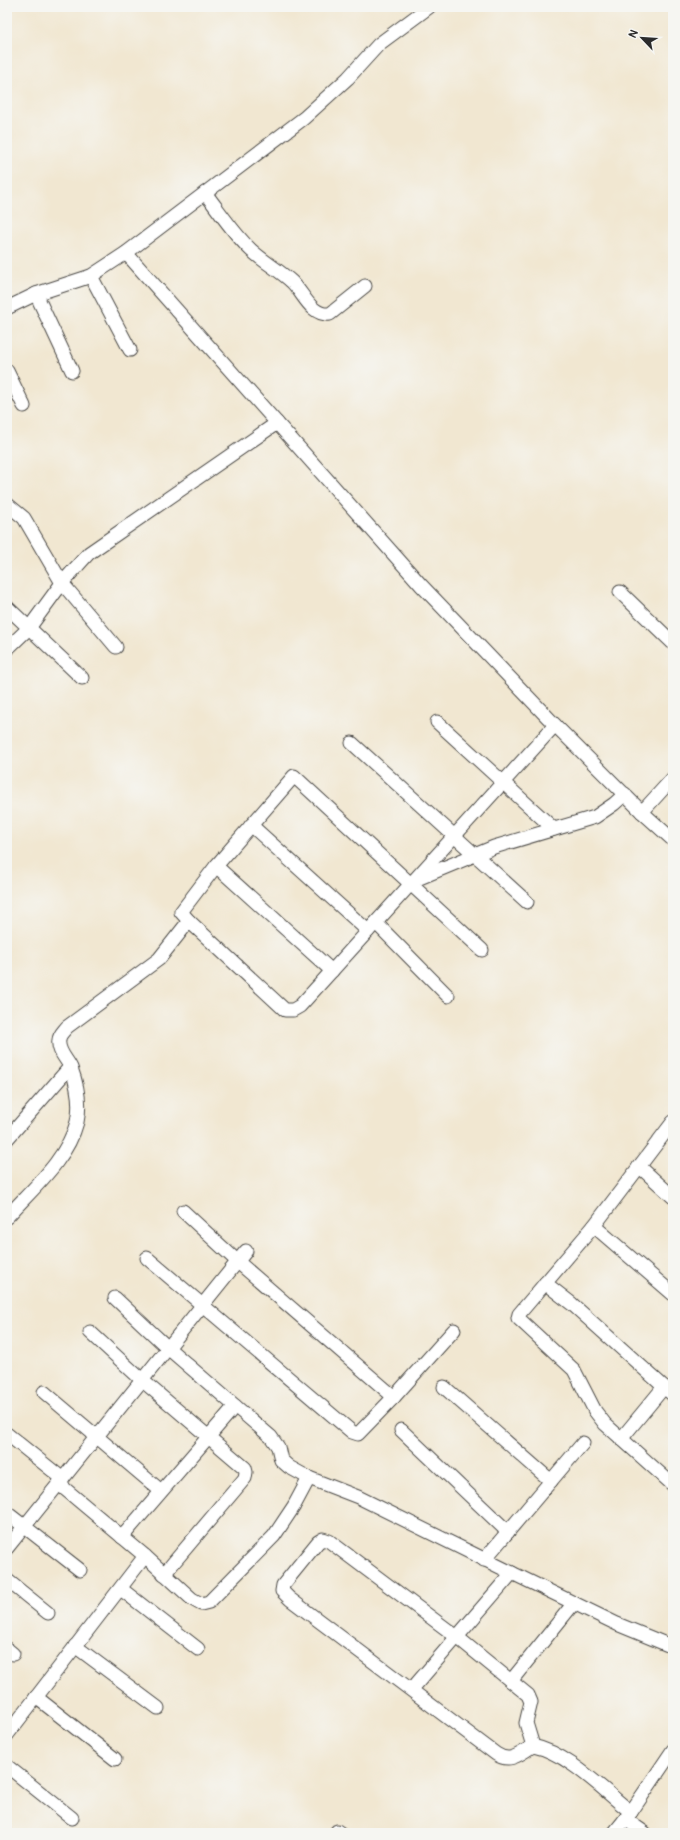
<svg xmlns="http://www.w3.org/2000/svg" width="680" height="1840" viewBox="0 0 680 1840" font-family="Pangolin,sans-serif">
<style>
.lines{fill:none;stroke-linecap:round;stroke-linejoin:round}
.street-casing{stroke:#494744;stroke-width:15}
.street{stroke:#fff;stroke-width:13}
</style>
<rect width="100%" height="100%" fill="#f6f6f2"/>
<filter id="ink" filterUnits="userSpaceOnUse"><feTurbulence type="fractalNoise" baseFrequency=".025" numOctaves="2"/><feDisplacementMap in="SourceGraphic" scale="8" xChannelSelector="R" yChannelSelector="G"/><feConvolveMatrix kernelMatrix="1 2 1 2 8 2 1 2 1" color-interpolation-filters="sRGB"/></filter>
<filter id="wash" filterUnits="userSpaceOnUse"><feTurbulence type="fractalNoise" baseFrequency=".012" numOctaves="4" result="noise"/><feDisplacementMap in="SourceGraphic" scale="16" xChannelSelector="R" yChannelSelector="G"/><feGaussianBlur stdDeviation="0.9" result="paint"/><feColorMatrix in="noise" values="0 0 0 0 0 0 0 0 0 0 0 0 0 0 0 0 0 1.4 0 .05"/><feComposite in="paint" operator="in"/></filter>
<g filter="url(#wash)">
<rect width="100%" height="100%" fill="#f1e7d1"/>
</g>
<g filter="url(#ink)">
<g class="lines">
<defs>
<g id="street">
<path d="M205,193C220,212 233,233 251,250C264,262 279,270 292,282C304,294 311,316 330,314L365,286"/>
<path d="M126,253L421,585L555,725"/>
<path d="M91,276L130,350"/>
<path d="M36,294L72,371"/>
<path d="M7,308L36,294L91,276L126,253L304,118L348,78L379,44L429,7"/>
<path d="M7,371L24,406"/>
<path d="M7,504L24,518L62,583L116,647"/>
<path d="M620,592L673,643"/>
<path d="M7,607L82,678"/>
<path d="M7,649L29,628L62,583L89,553L277,423"/>
<path d="M437,722L554,829"/>
<path d="M352,743L527,902"/>
<path d="M642,812L673,778"/>
<path d="M251,825L368,931"/>
<path d="M216,866L332,971"/>
<path d="M417,879L494,847L595,817L614,804L625,794"/>
<path d="M189,921L285,1010H293L300,1006L555,725L642,812L673,840"/>
<path d="M376,923L448,996"/>
<path d="M673,1122L594,1226L673,1294"/>
<path d="M7,1139L70,1067"/>
<path d="M639,1166L673,1197"/>
<path d="M183,1211L238,1262L394,1397"/>
<path d="M7,1217C32,1189 67,1160 77,1122C81,1104 77,1084 71,1068C67,1059 57,1051 59,1040C59,1035 64,1031 67,1027L159,959L189,921L181,912L216,866L294,776L482,950"/>
<path d="M594,1226L519,1314L518,1318L574,1370L595,1411L605,1424L673,1485"/>
<path d="M147,1258L352,1432L358,1434L394,1397L454,1330"/>
<path d="M545,1283L572,1304L673,1395"/>
<path d="M115,1298L168,1348L271,1437L278,1447L281,1460L289,1467L309,1478L358,1497L512,1573"/>
<path d="M90,1332L143,1381L245,1468L246,1472L245,1478L164,1574"/>
<path d="M444,1387L551,1481"/>
<path d="M44,1392L161,1491"/>
<path d="M401,1430L508,1532"/>
<path d="M7,1434L63,1479"/>
<path d="M621,1439L664,1387"/>
<path d="M7,1513L80,1570"/>
<path d="M122,1537L235,1406"/>
<path d="M7,1548L246,1251"/>
<path d="M145,1556L192,1599L201,1604L209,1602L274,1536L294,1506L309,1478"/>
<path d="M484,1560L583,1443"/>
<path d="M7,1580L48,1613"/>
<path d="M121,1589L198,1649"/>
<path d="M75,1646L158,1708"/>
<path d="M7,1649L13,1654"/>
<path d="M511,1681L574,1603"/>
<path d="M412,1689L512,1573L617,1624L673,1647"/>
<path d="M36,1697L115,1759"/>
<path d="M7,1735L145,1556L59,1484"/>
<path d="M533,1746L526,1723L531,1702L528,1695L457,1637L329,1541L323,1539L318,1542L283,1585L282,1591L290,1599L496,1754C511,1764 520,1753 533,1746C568,1753 603,1790 631,1812"/>
<path d="M7,1766L72,1818"/>
<path d="M625,1819L645,1833"/>
<path d="M337,1831L340,1833"/>
<path d="M614,1833L631,1812L673,1750"/>
</g>
</defs>
<use href="#street" class="street-casing"/>
<use href="#street" class="street"/>
</g>
</g>
<rect width="680" height="1840" fill="none" stroke="#f6f6f2" stroke-width="24"/>
<g transform="translate(642 38) rotate(295)" stroke="#f6f6f2" stroke-width="3" paint-order="stroke">
<path d="M0-3L7 15L0 10L-7 15Z" fill="#2b2b2b"/>
<text y="-6" font-size="11" font-weight="bold" text-anchor="middle" fill="#2b2b2b">N</text>
</g>
</svg>
